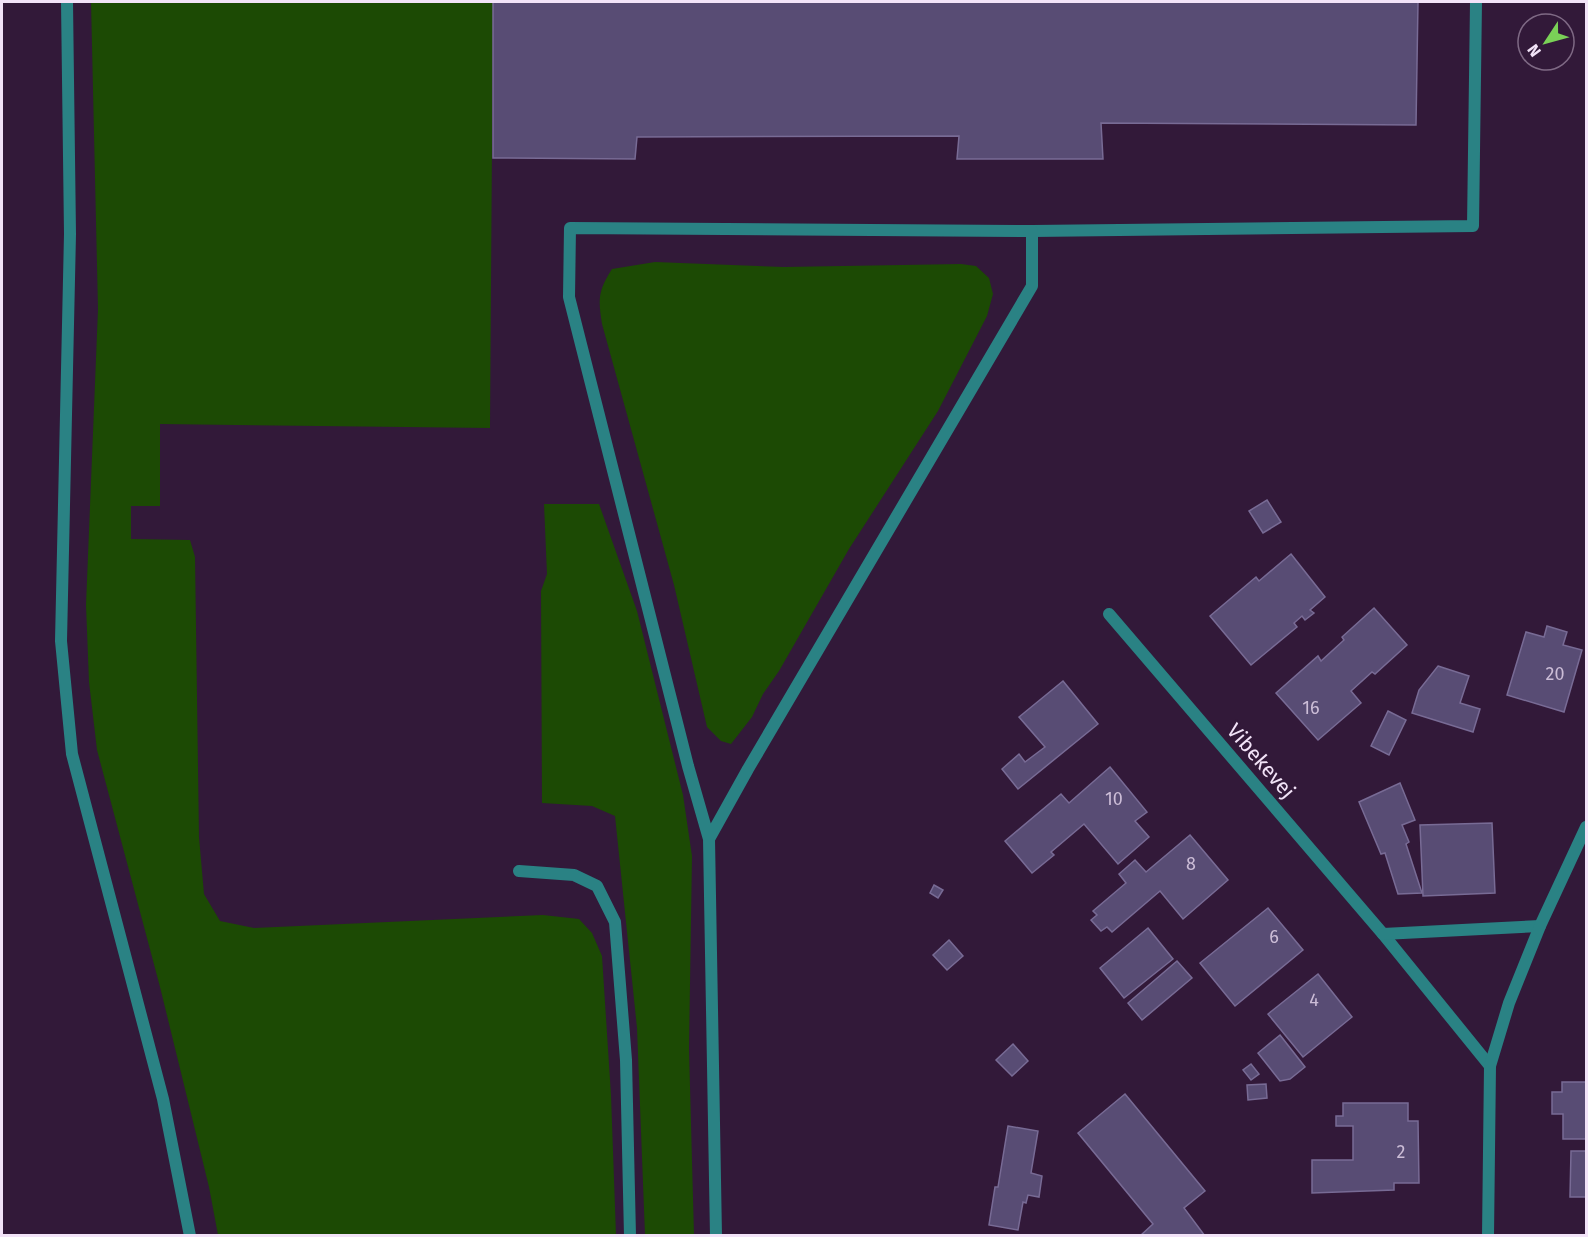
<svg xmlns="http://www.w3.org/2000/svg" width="1588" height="1237" viewBox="0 0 1588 1237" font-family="'Fira Sans',sans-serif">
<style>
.grass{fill:#1c4a04}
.building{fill:#584c74;stroke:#786b95;stroke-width:1.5}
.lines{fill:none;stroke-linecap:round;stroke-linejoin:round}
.lane{stroke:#2a8284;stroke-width:12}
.street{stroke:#2a8284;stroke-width:12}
.labels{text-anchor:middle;stroke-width:4.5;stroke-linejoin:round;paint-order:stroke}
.number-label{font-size:18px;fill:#ccbdd7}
.street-label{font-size:21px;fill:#f2e3f8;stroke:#321939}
</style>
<rect width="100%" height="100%" fill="#321939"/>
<g class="grass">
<path d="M91,2H493L490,428L160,424V506H131V539L190,540L195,557L199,837L204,894L220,921L254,928L543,915L579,919L592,933L602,956L611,1095L616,1235H218L209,1187L160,987L97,750L89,682L86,605L98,309Z"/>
<path d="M655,262L784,267L961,264L976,266L989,278L993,294L987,316L938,411L849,549L779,671L763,694L752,717L731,744L721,741L707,727L674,585L602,324C598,299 598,291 612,269Z"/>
<path d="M544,504H599L637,611L683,795L692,856L689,1049L694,1235H645L637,1028L615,816L592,806L542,803L541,591L547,574Z"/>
</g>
<g class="building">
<path d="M493,2H1418L1416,125L1101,123L1103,159H957L959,136L637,137L635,159L493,158Z"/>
<path d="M1267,500L1281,522L1263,533L1249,511Z"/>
<path d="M1291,554L1325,597L1310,610L1314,613L1305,620L1302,616L1294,623L1297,627L1251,665L1210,616L1256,577L1259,581Z"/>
<path d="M1374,608L1407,645L1375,674L1372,672L1351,691L1361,703L1318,740L1276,693L1318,656L1321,661L1344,640L1342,637Z"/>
<path d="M1547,626L1567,632L1563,645L1582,650L1564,712L1507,695L1526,632L1544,637Z"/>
<path d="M1438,666L1469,676L1460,703L1480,709L1473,732L1412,713L1419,690Z"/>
<path d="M1063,681L1098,724L1018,789L1002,769L1019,754L1025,762L1045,747L1019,717Z"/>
<path d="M1388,711L1406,720L1389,755L1371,746Z"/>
<path d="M1110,767L1147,812L1135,821L1149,837L1118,864L1084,824L1051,852L1054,855L1032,873L1005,841L1061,794L1069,803Z"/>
<path d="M1400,783L1415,820L1402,825L1409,842L1406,844L1422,893L1398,894L1385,853L1381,854L1359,802Z"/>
<path d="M1492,823L1495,893L1423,896L1420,825Z"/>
<path d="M1190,835L1228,880L1183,919L1160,891L1112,932L1107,927L1101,931L1091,920L1097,915L1093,911L1126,883L1119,874L1135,860L1146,872Z"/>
<path d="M934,885L943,890L938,898L930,893Z"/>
<path d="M1268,908L1303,950L1235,1006L1200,963Z"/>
<path d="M1148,928L1173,959L1124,998L1100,968Z"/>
<path d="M949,940L963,956L947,970L933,955Z"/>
<path d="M1177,961L1192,978L1142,1020L1128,1003Z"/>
<path d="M1318,974L1352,1017L1303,1057L1268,1014Z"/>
<path d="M1280,1035L1305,1067L1290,1079L1280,1081L1258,1053Z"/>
<path d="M1013,1044L1028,1061L1012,1076L996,1060Z"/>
<path d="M1251,1064L1259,1074L1251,1080L1243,1070Z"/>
<path d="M1562,1082H1586V1139H1563V1114H1552V1092H1562Z"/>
<path d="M1266,1084L1267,1098L1248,1100L1247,1085Z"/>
<path d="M1125,1094L1205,1191L1184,1208L1205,1236H1140L1153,1224L1078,1133Z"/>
<path d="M1343,1103H1408V1121H1418L1419,1183H1394V1190L1312,1193V1160H1353V1126H1336V1116H1343Z"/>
<path d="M1008,1126L1038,1131L1031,1173L1042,1176L1039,1197L1028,1195L1026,1203L1023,1202L1018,1230L989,1225L995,1187H998Z"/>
<path d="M1571,1151H1586V1197H1570Z"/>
</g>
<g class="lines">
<g class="lane">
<path d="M1032,231L1473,226L1476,2"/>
<path d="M709,839L748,769L1032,286V231L570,228L569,297L688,766L709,839L716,1236"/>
<path d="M519,871L574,875L597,886L615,922L626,1060L630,1236"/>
</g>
<g class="street">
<path d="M67,2L70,234L61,641L72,754L163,1099L190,1236"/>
<path d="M1109,614L1383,934L1490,1066"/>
<path d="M1383,934L1540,926"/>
<path d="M1488,1236L1490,1066L1509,1003L1540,926L1586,827"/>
</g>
</g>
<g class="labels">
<g class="number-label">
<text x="1555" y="680">20</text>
<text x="1311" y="714">16</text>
<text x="1114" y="805">10</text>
<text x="1191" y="870">8</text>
<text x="1274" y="943">6</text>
<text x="1314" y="1006">4</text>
<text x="1401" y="1158">2</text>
</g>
<g class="street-label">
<text transform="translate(1261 761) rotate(49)" y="7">Vibekevej</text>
</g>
</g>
<rect width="1588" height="1237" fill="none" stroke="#f2e3f8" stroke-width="6"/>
<g transform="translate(1546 42) rotate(234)"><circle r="28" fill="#321939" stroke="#7f6a85" stroke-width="1.5"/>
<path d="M0-4.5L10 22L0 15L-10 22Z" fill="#7ad157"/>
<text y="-9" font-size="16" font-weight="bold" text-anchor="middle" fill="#f2e3f8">N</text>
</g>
</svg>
